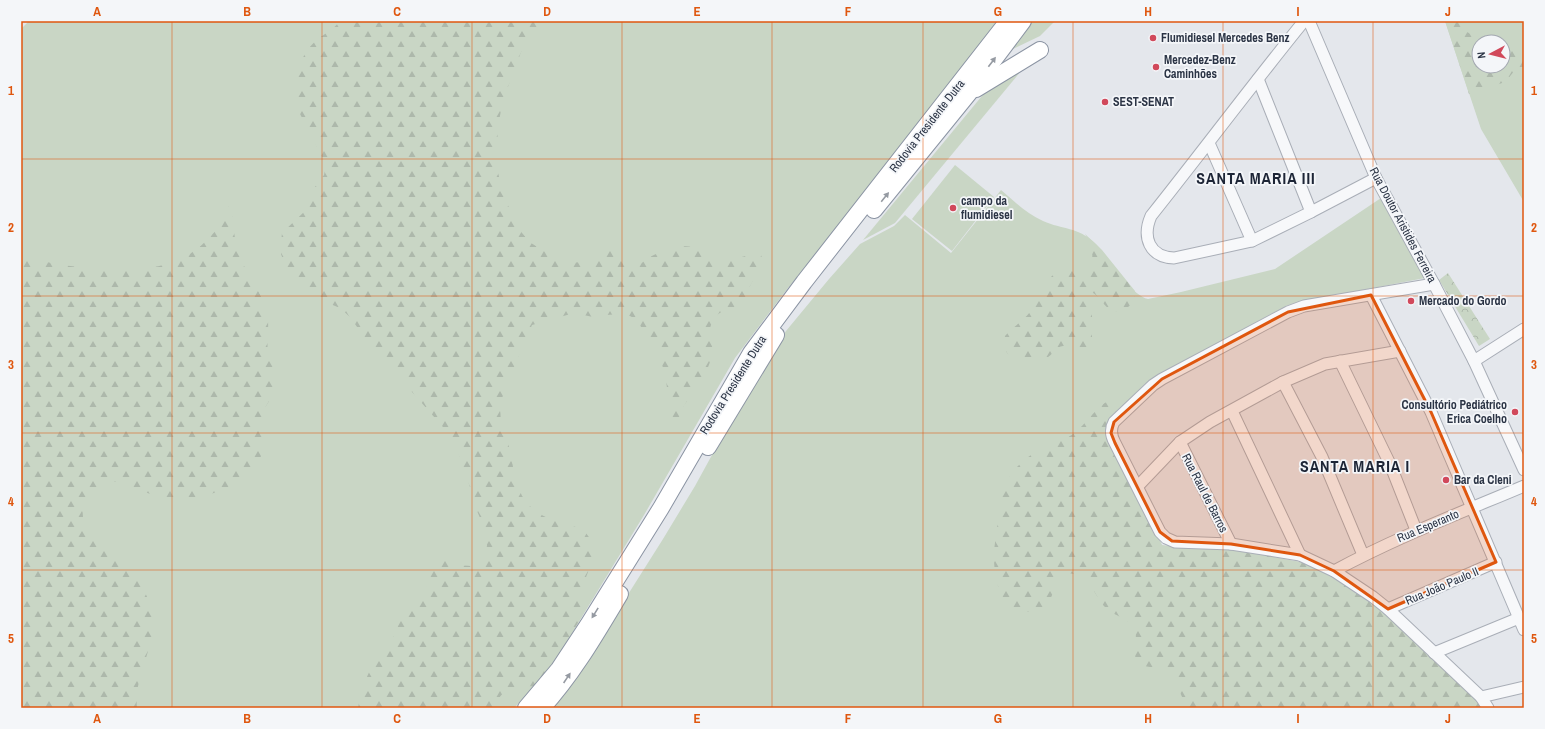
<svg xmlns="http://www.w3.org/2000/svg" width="1545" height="729" viewBox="0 0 1545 729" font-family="'Archivo Narrow',sans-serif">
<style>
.grass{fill:#c9d6c5;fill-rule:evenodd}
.forest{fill:url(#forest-firs)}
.park{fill:url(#park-crowns)}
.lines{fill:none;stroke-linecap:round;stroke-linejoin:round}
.minor-casing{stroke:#a9aeb7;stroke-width:13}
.highway-casing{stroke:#8b94a3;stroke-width:18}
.minor{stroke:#f7f8fa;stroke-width:11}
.highway{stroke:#fff;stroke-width:16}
.oneway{fill:#959aa2}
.marked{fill:#df570f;fill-opacity:0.2;stroke:#df570f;stroke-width:3;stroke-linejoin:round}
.grid{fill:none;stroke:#df570f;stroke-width:1;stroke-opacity:0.55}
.poi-dot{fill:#d1495b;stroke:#f4f6f9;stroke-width:1.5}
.labels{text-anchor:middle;stroke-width:3.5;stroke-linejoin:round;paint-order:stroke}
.poi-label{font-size:12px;font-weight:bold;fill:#2b3445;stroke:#f4f6f9;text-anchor:start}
.street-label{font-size:12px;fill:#2b3445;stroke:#f4f6f9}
.district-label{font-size:16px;font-weight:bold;letter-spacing:1px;fill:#1d2536;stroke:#f4f6f9}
.neatline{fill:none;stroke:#df570f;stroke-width:1.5}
.grid-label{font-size:13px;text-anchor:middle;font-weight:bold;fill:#df570f}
</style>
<defs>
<pattern id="forest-firs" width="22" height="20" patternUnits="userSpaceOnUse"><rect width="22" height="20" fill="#c9d6c5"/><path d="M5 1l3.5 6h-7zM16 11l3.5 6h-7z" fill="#adb8ab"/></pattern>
<pattern id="park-crowns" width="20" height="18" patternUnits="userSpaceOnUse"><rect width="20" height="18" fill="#c9d6c5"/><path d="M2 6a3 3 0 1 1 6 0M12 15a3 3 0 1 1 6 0" fill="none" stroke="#adb8ab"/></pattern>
</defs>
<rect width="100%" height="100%" fill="#e4e7ec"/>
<g class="grass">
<path d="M29,21H997L949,89L788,288L735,358L644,515L566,643L536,686L514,708H21V29Z"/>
<path d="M1032,21H1055L1040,36L1011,50Z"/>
<path d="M1445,21H1524V202L1481,129ZM1479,42H1503V66H1479Z"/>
<path d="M1026,65L895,223L863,240L991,85Z"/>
<path d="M955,165L994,197L952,251L912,219Z"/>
<path d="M1001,190C1014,201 1027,214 1043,221C1063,230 1077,226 1096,244C1109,257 1130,295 1148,299L1181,292L1275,269L1381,198L1425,278L1295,303L1286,306L1159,375L1144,385L1110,418L1108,422L1106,430L1125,475L1162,545L1300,562L1366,599L1381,611L1484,708H551L627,596L663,539L695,486L752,382L786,331L829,279L860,244L894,226L905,215L951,253Z"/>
</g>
<g class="forest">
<path d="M340,21H542L538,31L521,52L503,100L499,121L496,152V165L504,196L516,224L522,233L531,243L557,259L569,263L593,261L611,250C619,253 626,264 634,265C641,265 645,260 650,257C661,251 679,244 692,247C704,249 712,261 725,261C735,260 753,252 761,255C762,258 763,261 763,264C761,273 753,278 750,286C748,291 748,297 745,300C734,312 719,305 711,325C706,339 714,346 716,359L710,362L705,375L696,390L694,396L688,400L684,405L680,416L674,423L669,404L665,372L658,356L637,320L630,316L620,314L606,315L593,317L574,313L532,325C525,341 518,357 512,373C508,384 502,394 501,405C498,421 506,432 509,447C512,458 513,471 517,483C526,516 554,521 583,529L591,540L595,555L584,582L581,606L582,616L552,666L536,686C515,687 503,685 494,708H358C361,692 366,675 375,662C380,656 386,651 389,645C395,634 398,622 406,612C412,607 417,604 422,597C431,583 427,572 442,560L447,561L454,565L472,566L482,559L487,546L485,529L473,502L471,490L459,455L450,435L367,341L350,317L340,308L323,301L294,278L286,268L281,254V242L282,233L304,212L312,191L324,175L326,165L297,108C293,83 297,56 318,39C326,33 334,29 340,21Z"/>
<path d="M1445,21H1459L1467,32L1486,42H1479V66H1503V49L1512,51L1524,48V67C1510,69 1513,78 1502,83C1491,88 1479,86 1469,94Z"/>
<path d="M231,200C233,218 233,237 239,254C246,275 263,292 267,314C270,327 266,339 268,351C270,362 278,374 276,386C275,396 265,404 263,413C261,427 266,439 262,452C261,457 258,465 255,469C240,484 202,501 181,500C159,500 137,488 117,482C89,480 73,509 89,532C95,541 105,547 114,554C132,568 139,577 148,599C149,603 152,608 153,613C156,635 145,658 140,678C137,688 136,698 137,708H21V252C43,264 67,266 92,268C134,270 173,273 206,241C212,235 219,228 223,220C226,214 228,207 231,200Z"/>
<path d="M1085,234L1102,250L1135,291C1135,297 1134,303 1128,307C1107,321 1103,296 1091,292C1089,292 1085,292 1082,293L1092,313V337L1090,349C1081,353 1073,344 1063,346C1056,347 1054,353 1048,357C1043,360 1036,360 1030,361C1013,361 1001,355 1005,336C1013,327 1023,321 1030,312C1037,301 1043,283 1053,275C1063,267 1083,275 1090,264C1096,255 1089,242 1085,234Z"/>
<path d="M1134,395L1110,418L1108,421L1106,430L1125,475L1162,545L1166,547L1238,550L1300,562L1327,573L1366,599L1395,622L1464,686L1484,708H1186C1182,694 1173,675 1159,669C1152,666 1141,668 1137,661C1132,654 1138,640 1135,631C1130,617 1114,617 1105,607C1096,598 1090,577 1075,574C1048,568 1061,612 1029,612C1024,612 1017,611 1012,608C995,596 992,561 995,543C995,536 997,529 998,522C1000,504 1001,488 1012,473C1020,462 1035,451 1048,445C1056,441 1065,440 1073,434C1087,424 1094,408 1110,400C1118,396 1126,396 1134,395Z"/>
</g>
<path class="park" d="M1448,273L1490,339L1479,346L1439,280Z"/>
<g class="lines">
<defs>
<g id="minor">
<path d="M1304,21C1252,85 1202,152 1151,216C1142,237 1149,257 1174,258L1252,241L1311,212L1376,178"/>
<path d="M1309,21L1376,178L1434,284L1474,361L1524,470"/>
<path d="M1258,79L1311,212"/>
<path d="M1209,143L1252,241"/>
<path d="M1434,284L1304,306L1288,312L1162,379L1153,385L1114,422C1110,429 1111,436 1115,443L1160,532L1166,538L1175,542L1231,544L1300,555L1334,571L1373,597L1388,609L1481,697L1488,708"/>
<path d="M1371,295L1431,412L1524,630"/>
<path d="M1340,361L1390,464L1416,530"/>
<path d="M1474,361L1524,329"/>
<path d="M1283,382L1322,457L1363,555"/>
<path d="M1232,411L1300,555"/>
<path d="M1180,442L1231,544"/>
<path d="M1138,486L1180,442L1210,422L1283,382L1325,364L1400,351"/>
<path d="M1334,571C1395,538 1460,513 1524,486"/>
<path d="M1388,609L1496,562"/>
<path d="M1434,653L1519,618"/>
<path d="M1481,697L1524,687"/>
</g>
<g id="highway">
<path d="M976,89L1040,50"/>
<path d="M874,210L969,93L1023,21"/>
<path d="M708,447L776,335"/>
<path d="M526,708L559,669L588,625L661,508L751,353L804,282L1008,21"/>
<path d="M542,708C573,674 596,634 620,594"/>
</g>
</defs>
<use href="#minor" class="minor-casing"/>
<use href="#highway" class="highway-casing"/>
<use href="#minor" class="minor"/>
<use href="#highway" class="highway"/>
</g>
<defs><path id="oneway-solid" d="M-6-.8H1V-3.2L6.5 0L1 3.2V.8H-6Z"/></defs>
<g class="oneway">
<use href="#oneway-solid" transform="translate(992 62) rotate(-53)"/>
<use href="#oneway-solid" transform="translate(885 197) rotate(-51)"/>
<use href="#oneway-solid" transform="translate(595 613) rotate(122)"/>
<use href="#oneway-solid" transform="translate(567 678) rotate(-56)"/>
</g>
<path class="marked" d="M1371,295L1431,412L1496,562L1388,609L1334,571L1300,555L1231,544L1172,541L1160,532L1115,443L1111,433L1114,422L1162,379L1288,312Z"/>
<path class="grid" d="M172,21V708M322,21V708M472,21V708M622,21V708M772,21V708M923,21V708M1073,21V708M1223,21V708M1373,21V708M21,159H1524M21,296H1524M21,433H1524M21,570H1524"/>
<g class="poi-dot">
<circle cx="1153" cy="38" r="4"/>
<circle cx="1156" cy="67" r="4"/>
<circle cx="1105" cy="102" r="4"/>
<circle cx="953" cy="208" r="4"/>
<circle cx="1411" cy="301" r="4"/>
<circle cx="1515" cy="412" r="4"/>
<circle cx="1446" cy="480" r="4"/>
</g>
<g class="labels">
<g class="poi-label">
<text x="1161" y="42">Flumidiesel Mercedes Benz</text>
<text x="1164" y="64">Mercedez-Benz<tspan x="1164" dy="14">Caminhões</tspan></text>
<text x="1113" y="106">SEST-SENAT</text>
<text x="961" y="205">campo da<tspan x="961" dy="14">flumidiesel</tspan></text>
<text x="1419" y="305">Mercado do Gordo</text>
<text x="1507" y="409" text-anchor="end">Consultório Pediátrico<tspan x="1507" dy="14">Erica Coelho</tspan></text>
<text x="1454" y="484">Bar da Cleni</text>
</g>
<g class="street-label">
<text transform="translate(927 126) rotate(-52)" y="4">Rodovia Presidente Dutra</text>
<text transform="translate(1403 225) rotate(62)" y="4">Rua Doutor Aristides Ferreira</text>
<text transform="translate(733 385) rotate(-58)" y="4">Rodovia Presidente Dutra</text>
<text transform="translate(1205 493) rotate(63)" y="4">Rua Raul de Barros</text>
<text transform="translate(1428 526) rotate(-23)" y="4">Rua Esperanto</text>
<text transform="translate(1442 586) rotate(-23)" y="4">Rua João Paulo II</text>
</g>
<g class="district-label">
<text x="1256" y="184">SANTA MARIA III</text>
<text x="1355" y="472">SANTA MARIA I</text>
</g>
</g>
<rect width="1545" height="729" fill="none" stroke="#f4f6f9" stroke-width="44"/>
<g transform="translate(1491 54) rotate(263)"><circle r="19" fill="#f4f6f9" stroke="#a4a8b1"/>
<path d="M0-3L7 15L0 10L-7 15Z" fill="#d1495b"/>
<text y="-6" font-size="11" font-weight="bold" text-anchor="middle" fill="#2b3445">N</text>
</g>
<rect x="22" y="22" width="1501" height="685" class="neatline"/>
<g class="grid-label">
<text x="97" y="16">A</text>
<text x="247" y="16">B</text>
<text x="397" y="16">C</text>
<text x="547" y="16">D</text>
<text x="697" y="16">E</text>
<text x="848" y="16">F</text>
<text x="998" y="16">G</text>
<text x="1148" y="16">H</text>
<text x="1298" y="16">I</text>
<text x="1448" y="16">J</text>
<text x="11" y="95">1</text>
<text x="1534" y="95">1</text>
<text x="11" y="232">2</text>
<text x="1534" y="232">2</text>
<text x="11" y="369">3</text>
<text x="1534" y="369">3</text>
<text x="11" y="506">4</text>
<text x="1534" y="506">4</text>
<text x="11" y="643">5</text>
<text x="1534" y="643">5</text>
<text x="97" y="723">A</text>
<text x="247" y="723">B</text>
<text x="397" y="723">C</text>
<text x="547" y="723">D</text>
<text x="697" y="723">E</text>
<text x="848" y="723">F</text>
<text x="998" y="723">G</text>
<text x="1148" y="723">H</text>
<text x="1298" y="723">I</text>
<text x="1448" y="723">J</text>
</g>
</svg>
